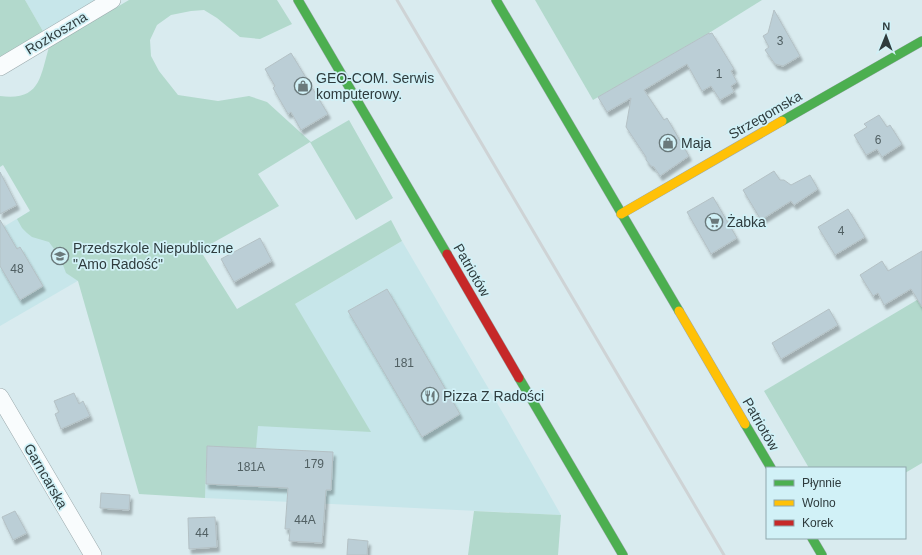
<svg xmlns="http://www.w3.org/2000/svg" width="922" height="555" viewBox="0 0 922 555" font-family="Arial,sans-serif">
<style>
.built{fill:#c7e6ea}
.green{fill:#b2d9cc}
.building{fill:#bbced6;stroke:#b4c1c5;filter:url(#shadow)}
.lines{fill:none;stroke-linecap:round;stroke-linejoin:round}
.street-casing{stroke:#9ba9ac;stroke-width:18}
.fast-casing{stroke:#9ba9ac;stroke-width:10}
.slow-casing{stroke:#9ba9ac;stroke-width:10}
.jam-casing{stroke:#9ba9ac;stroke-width:10}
.street{stroke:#f9fcfd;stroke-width:17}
.fast{stroke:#4caf50;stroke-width:9}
.slow{stroke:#ffc107;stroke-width:9}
.jam{stroke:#c62828;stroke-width:9}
.rail{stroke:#ced3d5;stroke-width:3}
.labels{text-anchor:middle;stroke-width:3.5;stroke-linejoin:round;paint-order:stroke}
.number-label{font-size:12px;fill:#516063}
.street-label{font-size:14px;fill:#2e3b3d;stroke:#d1f1f7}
.poi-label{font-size:14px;fill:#2e3b3d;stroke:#d1f1f7;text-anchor:start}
</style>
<defs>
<filter id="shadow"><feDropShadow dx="2.5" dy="4.5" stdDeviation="1" flood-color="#0004"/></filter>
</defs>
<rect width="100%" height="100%" fill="#d9ebef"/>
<g class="built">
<path d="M25,0H98L44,33Z"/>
<path d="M30,211L162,232L0,326V229Z"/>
<path d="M402,241L507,420L561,515L205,498L207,446L258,426L295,304Z"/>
</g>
<g class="green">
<path d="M0,0H25L44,33L0,60Z"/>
<path d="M129,0H277L292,24L260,39L240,37L217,18L204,10L191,11L171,15L157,25L150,40L151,56L159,71L178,95L218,101L249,96L267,102L311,142L349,120L393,198L356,220L310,142L258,174L279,206L200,250L237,309L391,220L402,241L295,304L371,432L258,426L256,449L207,447L205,498L139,494L78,281L66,273L60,257L49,242L32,237L27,233L22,228L17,219L30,211L3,165L0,167V96C40,101 40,78 49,47Z"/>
<path d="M535,0H762L709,33L593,100Z"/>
<path d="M922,297V463L905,473V468H809L764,391Z"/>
<path d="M474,511L561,515L558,555H468Z"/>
</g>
<g class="building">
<path d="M774,10L800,56L783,66L775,64L765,50L769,47L763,36L768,33Z"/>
<path d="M709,33V34L712,33L734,69L731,71L737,82L731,86L734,92L720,100L711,86L702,91L687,64L644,90L664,120L667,118L689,156L660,176L654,167L651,166L646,160V157L626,127L631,98L607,112L598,97Z"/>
<path d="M291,53L328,114L301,130L291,112L288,114L273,88L275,86L265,69Z"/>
<path d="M879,115L887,127L890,125L902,144L882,157L877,149L866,155L854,135L867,127L864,124Z"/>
<path d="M774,171L780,180H784L791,185L810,175L818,189L794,205L791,201L761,220L743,190Z"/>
<path d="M0,172L17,205L0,214Z"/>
<path d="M713,197L737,238L711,254L687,212Z"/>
<path d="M848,209L865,237L835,255L818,227Z"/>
<path d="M0,220L17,249L20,247L43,286L20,300L0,266Z"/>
<path d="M260,238L272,261L234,282L221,259Z"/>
<path d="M922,251V307L911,289L884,305L878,293L873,296L860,275L882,261L888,271Z"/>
<path d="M387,289L460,414L422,437L348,311Z"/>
<path d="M829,309L838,325L781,359L772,343Z"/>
<path d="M74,393L79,404L83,401L90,416L61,429L55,414L59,412L54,401Z"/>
<path d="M207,446L333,452L331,490H326L322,543L289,541L290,529H285L288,488L206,484Z"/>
<path d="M101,493L130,495L129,510L100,508Z"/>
<path d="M15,511L27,533L13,540L2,517Z"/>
<path d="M215,517L217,547L189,549L188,518Z"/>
<path d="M348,539L368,541L367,555H347Z"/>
</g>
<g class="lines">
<defs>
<g id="street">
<path d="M0,67L112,0"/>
<path d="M0,397L93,555"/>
</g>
<g id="fast">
<path d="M298,0L447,254"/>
<path d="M496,0L679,311"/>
<path d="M782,121L922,41"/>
<path d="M519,378L623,555"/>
<path d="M745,424L771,468"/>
<path d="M812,538L822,555"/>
</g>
<g id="slow">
<path d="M621,214L782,121"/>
<path d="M679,311L745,424"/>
</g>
<path id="jam" d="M447,254L519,378"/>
</defs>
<use href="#street" class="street-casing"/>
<use href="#fast" class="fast-casing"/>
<use href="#slow" class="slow-casing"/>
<use href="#jam" class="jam-casing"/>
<use href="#street" class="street"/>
<use href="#fast" class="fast"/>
<use href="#slow" class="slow"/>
<use href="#jam" class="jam"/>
<path class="rail" d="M397,0L724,555"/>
</g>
<defs>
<symbol id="shop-ring" viewBox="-11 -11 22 22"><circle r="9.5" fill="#d1f1f7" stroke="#6a797b" stroke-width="1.5"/><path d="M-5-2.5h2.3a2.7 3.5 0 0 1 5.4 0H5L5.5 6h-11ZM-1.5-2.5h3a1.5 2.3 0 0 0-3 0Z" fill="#6a797b"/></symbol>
<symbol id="supermarket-ring" viewBox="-11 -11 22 22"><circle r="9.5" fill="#d1f1f7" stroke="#6a797b" stroke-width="1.5"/><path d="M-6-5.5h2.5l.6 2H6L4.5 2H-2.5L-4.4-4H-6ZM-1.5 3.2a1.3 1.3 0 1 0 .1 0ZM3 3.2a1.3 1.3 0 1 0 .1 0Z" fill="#6a797b"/></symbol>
<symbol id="school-ring" viewBox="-11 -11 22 22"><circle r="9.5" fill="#d1f1f7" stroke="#6a797b" stroke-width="1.5"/><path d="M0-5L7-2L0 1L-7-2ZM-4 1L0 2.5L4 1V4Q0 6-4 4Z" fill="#6a797b"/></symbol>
<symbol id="restaurant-ring" viewBox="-11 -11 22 22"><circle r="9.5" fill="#d1f1f7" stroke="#6a797b" stroke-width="1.5"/><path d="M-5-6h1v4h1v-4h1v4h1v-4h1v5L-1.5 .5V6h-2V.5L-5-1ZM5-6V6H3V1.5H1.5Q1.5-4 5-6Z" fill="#6a797b"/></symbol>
</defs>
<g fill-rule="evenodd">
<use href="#shop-ring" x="293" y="76" width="20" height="20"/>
<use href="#shop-ring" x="658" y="133" width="20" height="20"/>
<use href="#supermarket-ring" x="704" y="212" width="20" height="20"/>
<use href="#school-ring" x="50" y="246" width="20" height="20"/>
<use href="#restaurant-ring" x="420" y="386" width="20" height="20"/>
</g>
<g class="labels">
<g class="number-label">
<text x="780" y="45">3</text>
<text x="719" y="78">1</text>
<text x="878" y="144">6</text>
<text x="841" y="235">4</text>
<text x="17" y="273">48</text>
<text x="404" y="367">181</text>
<text x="314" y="468">179</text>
<text x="251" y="471">181A</text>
<text x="305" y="524">44A</text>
<text x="202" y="537">44</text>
</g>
<g class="street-label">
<text transform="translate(56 33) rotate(-31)" y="5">Rozkoszna</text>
<text transform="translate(765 115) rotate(-30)" y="5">Strzegomska</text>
<text transform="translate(472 270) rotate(60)" y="5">Patriotów</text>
<text transform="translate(761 424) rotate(60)" y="5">Patriotów</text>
<text transform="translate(46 476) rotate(60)" y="5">Garncarska</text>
</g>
<g class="poi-label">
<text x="316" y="83">GEO-COM. Serwis<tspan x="316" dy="16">komputerowy.</tspan></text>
<text x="681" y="148">Maja</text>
<text x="727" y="227">Żabka</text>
<text x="73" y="253">Przedszkole Niepubliczne<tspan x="73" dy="16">"Amo Radość"</tspan></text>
<text x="443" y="401">Pizza Z Radości</text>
</g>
</g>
<rect x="766" y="467" width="140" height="72" fill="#d1f1f7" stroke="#90a8ad"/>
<rect x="774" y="480" width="20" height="6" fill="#4caf50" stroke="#90a8ad"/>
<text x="802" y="487" font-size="12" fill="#2e3b3d">Płynnie</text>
<rect x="774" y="500" width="20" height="6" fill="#ffc107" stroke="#90a8ad"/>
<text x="802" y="507" font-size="12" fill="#2e3b3d">Wolno</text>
<rect x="774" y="520" width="20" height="6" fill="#c62828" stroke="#90a8ad"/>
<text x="802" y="527" font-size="12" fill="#2e3b3d">Korek</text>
<g transform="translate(886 36) rotate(1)" stroke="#d1f1f7" stroke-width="3" paint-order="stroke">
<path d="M0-3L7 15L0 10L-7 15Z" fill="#2e3b3d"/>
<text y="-6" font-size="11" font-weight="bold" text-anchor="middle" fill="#2e3b3d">N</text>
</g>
</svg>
